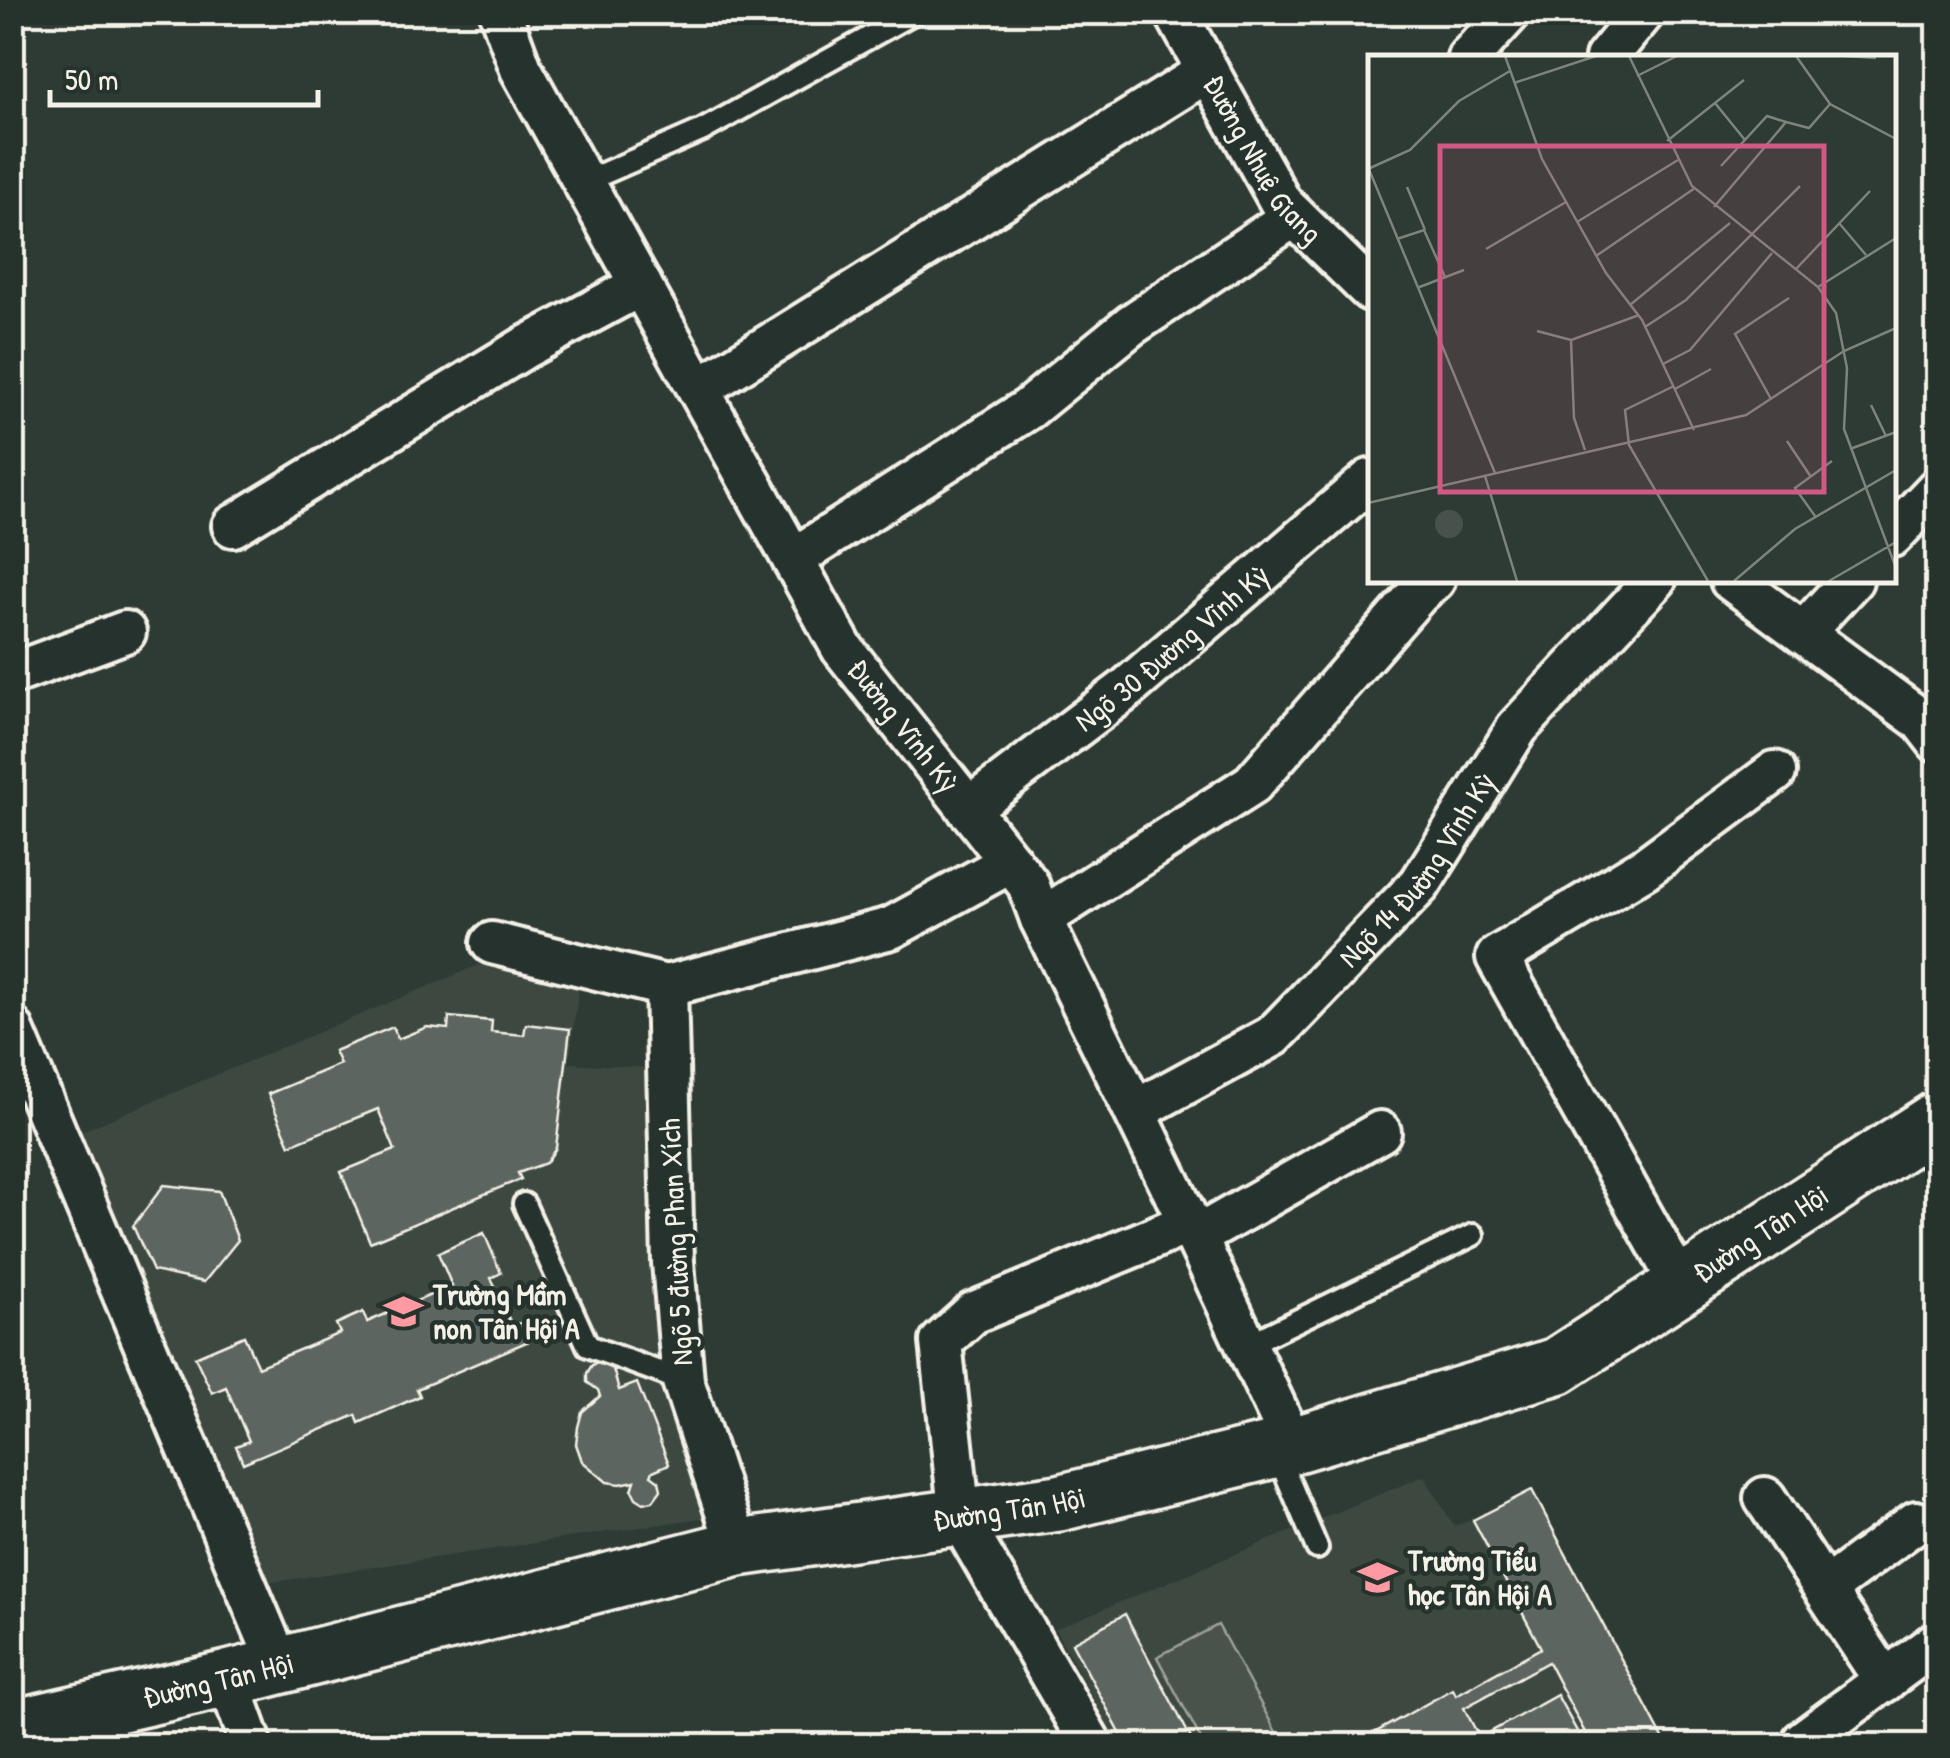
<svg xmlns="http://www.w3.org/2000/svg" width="1950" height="1758" viewBox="0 0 1950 1758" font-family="'Patrick Hand',sans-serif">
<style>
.built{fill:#3c4841}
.green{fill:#48524c;stroke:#9ea29a;stroke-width:2.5}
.building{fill:#5c655e;stroke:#f4f1e8;stroke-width:2.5}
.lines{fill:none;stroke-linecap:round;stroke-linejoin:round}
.lane-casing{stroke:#f4f1e8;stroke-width:28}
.street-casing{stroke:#f4f1e8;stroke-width:48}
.secondary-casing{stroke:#f4f1e8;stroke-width:62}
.lane{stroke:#26332d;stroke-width:20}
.street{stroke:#26332d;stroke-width:40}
.secondary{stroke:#26332d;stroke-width:55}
.labels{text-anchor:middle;stroke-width:9;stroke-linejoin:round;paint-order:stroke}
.street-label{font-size:30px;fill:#f4f1e8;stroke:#26332d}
.poi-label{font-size:30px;font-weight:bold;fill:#f4f1e8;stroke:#26332d;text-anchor:start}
.inset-road{fill:none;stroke:#7d847c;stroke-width:2.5}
.view{fill:#d15985;fill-opacity:0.15;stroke:#d15985;stroke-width:5}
.inset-edge{fill:none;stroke:#f4f1e8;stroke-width:5}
</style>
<rect width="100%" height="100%" fill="#2e3b34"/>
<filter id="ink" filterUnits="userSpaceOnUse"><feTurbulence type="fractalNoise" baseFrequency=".01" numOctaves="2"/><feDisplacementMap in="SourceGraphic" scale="20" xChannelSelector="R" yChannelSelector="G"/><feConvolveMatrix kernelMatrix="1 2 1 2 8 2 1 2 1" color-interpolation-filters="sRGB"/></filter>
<g filter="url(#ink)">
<g class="built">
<path d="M496,958L580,978L569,1063L651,1068L653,1267L665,1358L715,1516L266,1583L70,1136Z"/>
<path d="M1424,1476L1454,1526L1473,1520L1532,1490L1667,1745H1119L1055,1629Z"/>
</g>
<path class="green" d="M1218,1625L1276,1732L1251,1745H1204L1157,1657Z"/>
<g class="building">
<path d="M449,1017L492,1021L491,1032L524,1035L526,1024L570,1029L556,1148L546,1163L518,1173L521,1179L370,1242L341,1172L395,1150L378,1109L290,1145L268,1094L340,1064L334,1051L393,1027L398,1039L427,1027L448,1029Z"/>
<path d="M164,1185L219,1191L238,1240L204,1282L153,1271L133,1226Z"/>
<path d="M484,1233L501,1273L491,1278L512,1326L523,1322L531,1340L417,1389L420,1396L359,1423L356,1415L243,1463L236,1446L249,1441L226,1387L212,1393L195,1357L244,1336L258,1367L340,1333L336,1324L363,1312L367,1322L452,1286L438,1253Z"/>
<path d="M601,1362L613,1369L619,1390L637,1383L669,1464L653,1471L651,1475L659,1481L661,1490L653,1501L644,1503L636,1498L632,1490L635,1481L620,1484L607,1482L582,1461L576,1444L578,1427L582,1412L600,1396L598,1390L587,1382V1373L592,1365Z"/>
<path d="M1532,1490L1667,1746H1592L1548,1662L1464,1708L1483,1744L1481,1746H1351L1453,1689L1456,1695L1541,1648L1473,1520Z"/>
<path d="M1125,1614L1195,1746H1127L1072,1643Z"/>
<path d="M1557,1695L1585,1746H1488L1483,1736Z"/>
</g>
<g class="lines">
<defs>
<g id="lane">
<path d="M584,182L703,130L915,12"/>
<path d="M524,1204L588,1346L683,1381"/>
<path d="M1247,1345L1473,1235"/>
<path d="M1276,1451L1317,1548"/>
</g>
<g id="street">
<path id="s1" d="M500,12L521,69L842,648L1028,884L1041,919L1196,1237L1293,1445"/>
<path id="s2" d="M1175,12L1281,203L1370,290"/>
<path d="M1468,58L1510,12"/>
<path d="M1606,58L1644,12"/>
<path d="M699,389L1208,71"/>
<path d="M233,526L524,348L641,285"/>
<path d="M1892,536L1938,488"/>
<path d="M793,559L1028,409L1131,325L1294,216"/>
<path d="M1731,580L1921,720L1938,742"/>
<path d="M1803,633L1852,580"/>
<path d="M12,674L125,632"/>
<path id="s3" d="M968,809L1125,690L1370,480"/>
<path d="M1041,919L1252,784L1418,594L1434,580"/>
<path d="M492,943L666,986"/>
<path d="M12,1028L279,1665"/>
<path id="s4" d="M1135,1111L1273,1036L1420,884L1518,727L1655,580"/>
<path d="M1196,1237L1380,1132"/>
<path d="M1682,1287L1497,957L1645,868L1775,772"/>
<path d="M1765,1498L1885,1681"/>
<path d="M738,1548L683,1381L673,1262L666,986L891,928L1011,862"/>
<path d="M1825,1589L1916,1522"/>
<path d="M228,1679L252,1746"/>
<path d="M1092,1746L960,1519L941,1342L973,1313L1189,1223"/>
<path d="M1806,1746L1803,1741L1938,1641"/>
</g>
<g id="secondary">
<path id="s5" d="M12,1728L228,1679L738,1548L1059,1503L1293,1445L1557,1366L1938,1119"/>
</g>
</defs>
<use href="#lane" class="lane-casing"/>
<use href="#street" class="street-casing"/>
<use href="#secondary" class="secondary-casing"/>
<use href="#lane" class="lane"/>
<use href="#street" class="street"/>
<use href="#secondary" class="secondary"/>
</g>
</g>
<defs>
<symbol id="school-bare" viewBox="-9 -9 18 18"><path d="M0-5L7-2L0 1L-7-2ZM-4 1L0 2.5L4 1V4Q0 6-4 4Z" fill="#ff9aa2" stroke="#26332d" stroke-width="2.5" paint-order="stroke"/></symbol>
</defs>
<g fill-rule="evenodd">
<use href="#school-bare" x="376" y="1284" width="55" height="55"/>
<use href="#school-bare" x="1350" y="1550" width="55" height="55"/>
</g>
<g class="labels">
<g class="street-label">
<text dy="10" stroke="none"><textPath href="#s2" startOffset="172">Đường Nhuệ Giang</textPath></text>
<text dy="10" stroke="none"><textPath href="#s3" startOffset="260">Ngõ 30 Đường Vĩnh Kỳ</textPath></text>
<text dy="10" stroke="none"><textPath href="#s1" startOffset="822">Đường Vĩnh Kỳ</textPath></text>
<text dy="10" stroke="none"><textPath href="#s4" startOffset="378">Ngõ 14 Đường Vĩnh Kỳ</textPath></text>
<text dy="10" stroke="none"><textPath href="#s5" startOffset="1832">Đường Tân Hội</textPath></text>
<text transform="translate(676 1242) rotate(-93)" y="10">Ngõ 5 đường Phan Xích</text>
<text dy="10" stroke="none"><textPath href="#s5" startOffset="1022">Đường Tân Hội</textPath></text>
<text dy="10" stroke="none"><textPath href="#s5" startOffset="212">Đường Tân Hội</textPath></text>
</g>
<g class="poi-label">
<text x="433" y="1305">Trường Mầm<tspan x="433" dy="34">non Tân Hội A</tspan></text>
<text x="1408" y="1571">Trường Tiểu<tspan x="1408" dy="34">học Tân Hội A</tspan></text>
</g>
</g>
<g transform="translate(1368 55)">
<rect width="528" height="528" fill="#2e3b34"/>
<path d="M67 469a14 14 0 1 1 28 0a14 14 0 1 1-28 0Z" fill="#48524c"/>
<path class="inset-road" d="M137,1L174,104L238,218L274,265L326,375M261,1L324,131L450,232L468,258L479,313L476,374L528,513M428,1L462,49L528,84M476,1L508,3M269,21L309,1M146,28L228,1M347,48L377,85M299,86L376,25M353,111L399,61L418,67M0,112L127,418M0,114L42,95L91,46L142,16M39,132L57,175M346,152L418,67L441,73L462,49M209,167L310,105M471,168L498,200M29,184L56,175L77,222M118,194L198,147M228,201L327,133M427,215L502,136M450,232L528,183M49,233L96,215M262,250L362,168M277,272L318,245L432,131M169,276L203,285M295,309L322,295L404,198M306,331L257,355L261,390L340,526M307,334L343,314M403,344L367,279L421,243M503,350L518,381M419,386L443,422M482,394L528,377M217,395L206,363L203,285L271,260M117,421L149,526M0,448L378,360L476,296L528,273M447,461L427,433L464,406M366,526L427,474L528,415M461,526L528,487"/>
<path class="view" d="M72,91H456V437H72Z"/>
<rect width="528" height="528" class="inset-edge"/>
</g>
<rect width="1950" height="1758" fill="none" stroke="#26332d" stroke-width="50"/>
<rect x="25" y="25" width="1900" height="1708" fill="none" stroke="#f4f1e8" stroke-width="4" filter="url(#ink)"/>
<path d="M50 90v15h268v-15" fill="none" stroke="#f4f1e8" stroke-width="5"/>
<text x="65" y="90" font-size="30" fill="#f4f1e8" stroke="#26332d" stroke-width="8" paint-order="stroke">50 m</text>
</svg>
